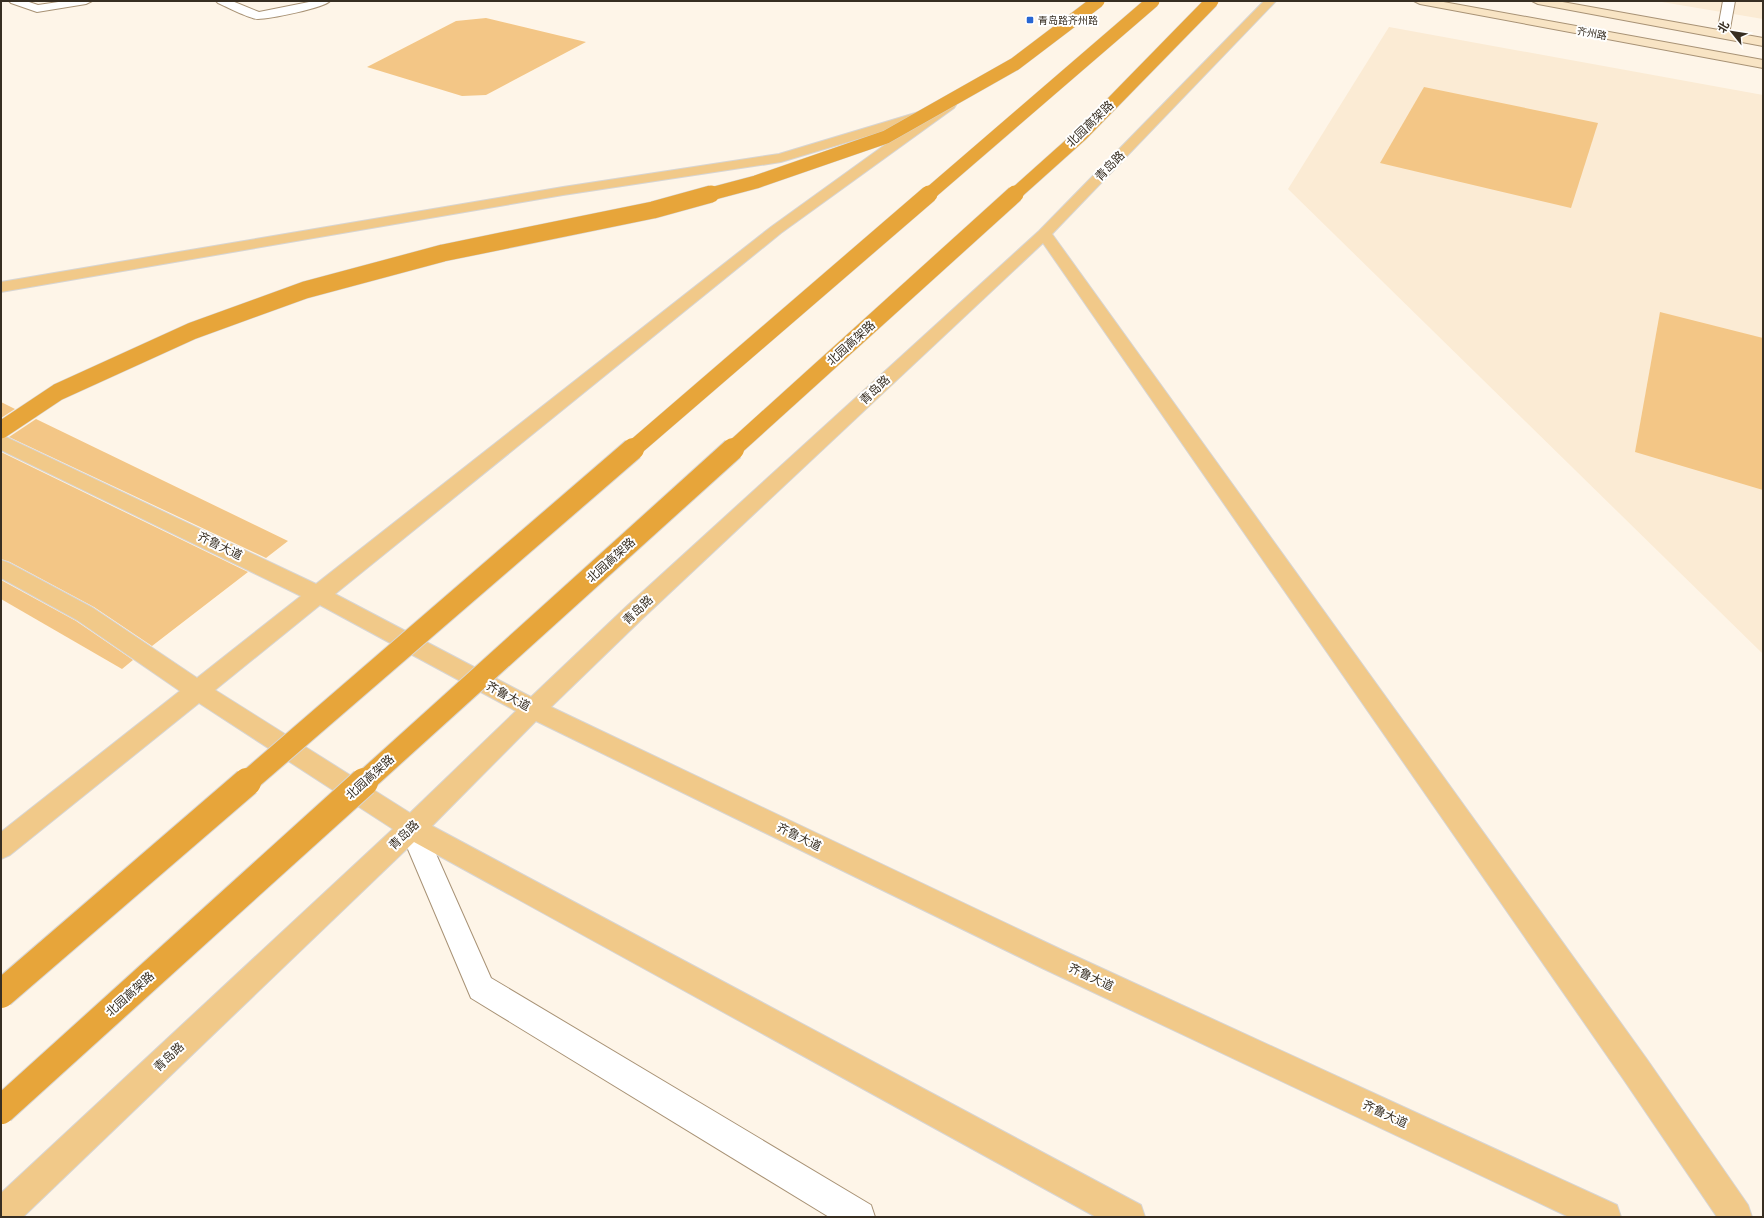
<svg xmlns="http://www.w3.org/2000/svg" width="1764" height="1218" viewBox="0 0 1764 1218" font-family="'Source Sans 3','Noto Sans SC',sans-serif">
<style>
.built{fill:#fbebd4}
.building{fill:#f3c686}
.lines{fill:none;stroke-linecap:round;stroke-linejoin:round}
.street-casing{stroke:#a89275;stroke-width:2}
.secondary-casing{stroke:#a89275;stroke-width:2}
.primary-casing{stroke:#d7d5d3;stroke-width:2}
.street{fill:#fff;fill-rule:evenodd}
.secondary{fill:#f8e4c4;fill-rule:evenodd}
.primary{fill:#f1c989;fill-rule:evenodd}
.highway-bridge-far3-casing{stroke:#d7d5d3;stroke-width:14;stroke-linecap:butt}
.highway-bridge-far2-casing{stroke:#d7d5d3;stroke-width:18;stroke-linecap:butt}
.highway-bridge-far1-casing{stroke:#d7d5d3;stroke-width:24;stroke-linecap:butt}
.highway-bridge-casing{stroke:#d7d5d3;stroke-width:30;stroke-linecap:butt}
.highway-bridge-far3{stroke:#e7a53a;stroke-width:13}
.highway-bridge-far2{stroke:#e7a53a;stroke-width:17}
.highway-bridge-far1{stroke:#e7a53a;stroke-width:22}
.highway-bridge{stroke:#e7a53a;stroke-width:28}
.poi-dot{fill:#2866d3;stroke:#fff;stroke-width:1.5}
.labels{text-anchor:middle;stroke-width:4;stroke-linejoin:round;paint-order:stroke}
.far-poi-label{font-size:10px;fill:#372e22;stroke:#fff;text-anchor:start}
.far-street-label{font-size:10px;fill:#372e22;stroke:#fff}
.street-label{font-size:12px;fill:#372e22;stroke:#fff}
</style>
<rect width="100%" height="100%" fill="#fef5e8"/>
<g class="built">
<path d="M1656,1H1763V19Z"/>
<path d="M1389,27L1763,95V654L1288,189Z"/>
</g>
<g class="building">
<path d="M486,18L586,42L486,95L462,96L367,67L456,21Z"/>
<path d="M1424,87L1598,123L1571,208L1380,163Z"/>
<path d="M1660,312L1763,338V490L1635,452Z"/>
<path d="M1,402L15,409L1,418Z"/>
<path d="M36,419L288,541L266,558L9,437Z"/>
<path d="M1,452L248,572L152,646L94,607L10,562L1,559Z"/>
<path d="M1,580L76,621L133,660L122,669L1,599Z"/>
</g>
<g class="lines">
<defs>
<g id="street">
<path d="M9,1H26L38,5L65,1H92L86,4L37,12L11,3Z"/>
<path d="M216,1H232L259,12L314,1H330C324,8 269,19 258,19C250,19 227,7 218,3Z"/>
<path d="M1723,1H1735L1729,34L1727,37H1719L1717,34Z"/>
<path d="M412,817L421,820L491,978L871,1205L875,1217H829L471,998L399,828L403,820Z"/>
</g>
<g id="secondary">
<path d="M1414,1H1438L1763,60V68L1420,4Z"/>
<path d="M1532,1H1557L1763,38V46L1538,4Z"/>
</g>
<path id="primary" d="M1264,1H1276L1052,234L1646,1058L1748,1205L1752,1217H1717L1624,1080L1043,243L643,618L551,707L1062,950L1617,1205L1621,1217H1569L1042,968L536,721L432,826L1141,1205L1145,1217H1096L414,842L23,1217H1V1193L393,829L199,703L10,855L1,859V832L180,691L77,620L1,578V560L9,563L93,608L197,678L301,596L1,450V436L8,438L316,584L771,227L918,121L781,162L563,195L1,292V282L563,187L779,154L922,111H932L944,102H954L956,105L954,108L781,233L335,594L531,697L627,606L1039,231ZM320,605L516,711L410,813L215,690Z"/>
</defs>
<use href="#street" class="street-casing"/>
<use href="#secondary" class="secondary-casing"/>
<use href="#primary" class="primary-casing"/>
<use href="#street" class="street"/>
<use href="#secondary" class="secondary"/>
<use href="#primary" class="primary"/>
<defs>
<g id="highway-bridge-far3">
<path d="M707,195L756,182L886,137L1015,64L1098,1"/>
<path d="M928,195L1153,1"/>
<path d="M1014,195L1081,135L1212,1"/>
</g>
<g id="highway-bridge-far2">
<path d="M1,430L58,392L192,331L305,290L443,253L653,210L711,194"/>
<path d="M632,450L929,194"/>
<path d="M732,450L1015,194"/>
</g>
<g id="highway-bridge-far1">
<path d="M246,783L633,449"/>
<path d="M363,783L733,449"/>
</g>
<g id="highway-bridge">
<path d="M1,994L247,782"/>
<path d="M1,1110L364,782"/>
</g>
</defs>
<use href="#highway-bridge-far3" class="highway-bridge-far3-casing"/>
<use href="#highway-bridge-far2" class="highway-bridge-far2-casing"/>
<use href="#highway-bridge-far1" class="highway-bridge-far1-casing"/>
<use href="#highway-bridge" class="highway-bridge-casing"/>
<use href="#highway-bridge-far3" class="highway-bridge-far3"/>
<use href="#highway-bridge-far2" class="highway-bridge-far2"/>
<use href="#highway-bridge-far1" class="highway-bridge-far1"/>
<use href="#highway-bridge" class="highway-bridge"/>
</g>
<rect class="poi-dot" x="1026" y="16" width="8" height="8" rx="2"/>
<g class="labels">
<g class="far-poi-label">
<text x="1038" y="24">青岛路齐州路</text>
</g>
<g class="far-street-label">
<text transform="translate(1592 33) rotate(10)" y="4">齐州路</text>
</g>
<g class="street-label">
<text transform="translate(1090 124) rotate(-44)" y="4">北园高架路</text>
<text transform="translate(1110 166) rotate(-46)" y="4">青岛路</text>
<text transform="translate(851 343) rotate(-42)" y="4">北园高架路</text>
<text transform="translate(875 390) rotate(-43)" y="4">青岛路</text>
<text transform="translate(220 546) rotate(26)" y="4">齐鲁大道</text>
<text transform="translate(611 560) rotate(-42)" y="4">北园高架路</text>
<text transform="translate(638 610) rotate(-43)" y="4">青岛路</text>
<text transform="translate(508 696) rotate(28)" y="4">齐鲁大道</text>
<text transform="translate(370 777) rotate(-42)" y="4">北园高架路</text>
<text transform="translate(404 835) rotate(-44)" y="4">青岛路</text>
<text transform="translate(799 837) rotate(26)" y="4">齐鲁大道</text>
<text transform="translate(1091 977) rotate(25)" y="4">齐鲁大道</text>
<text transform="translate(130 994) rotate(-42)" y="4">北园高架路</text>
<text transform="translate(169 1057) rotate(-43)" y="4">青岛路</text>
<text transform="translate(1385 1114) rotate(25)" y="4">齐鲁大道</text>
</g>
</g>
<rect width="1764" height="1218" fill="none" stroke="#372e22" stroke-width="4"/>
<g transform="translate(1732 32) rotate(300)" stroke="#ffffff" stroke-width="3" paint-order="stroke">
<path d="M0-3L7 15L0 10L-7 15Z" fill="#372e22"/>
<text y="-6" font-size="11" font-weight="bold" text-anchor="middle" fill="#372e22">北</text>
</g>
</svg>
